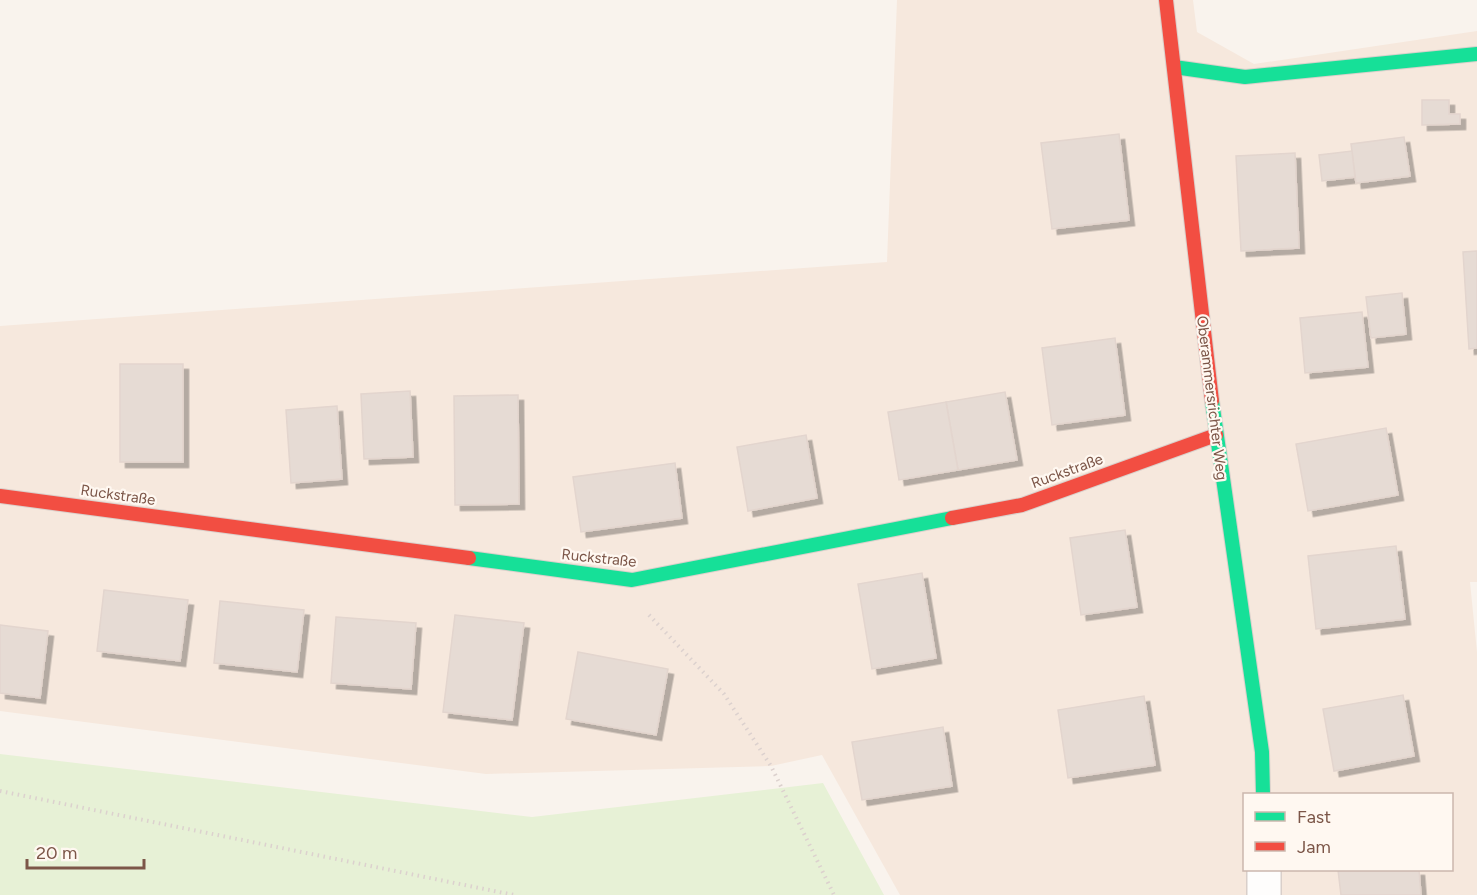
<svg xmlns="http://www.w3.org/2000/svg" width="1477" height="895" viewBox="0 0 1477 895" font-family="Figtree,sans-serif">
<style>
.residential{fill:#f6e8dd;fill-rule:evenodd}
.green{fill:#e7f1d6}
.building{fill:#e6dbd4;stroke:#e3d5ce;stroke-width:1.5;filter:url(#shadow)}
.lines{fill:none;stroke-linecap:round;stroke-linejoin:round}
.street-casing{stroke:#d9cfca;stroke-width:36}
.fast-casing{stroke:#dad0cb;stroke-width:16}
.jam-casing{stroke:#dad0cb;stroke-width:16}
.path{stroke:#dcd1ce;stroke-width:4;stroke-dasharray:1.5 4.5;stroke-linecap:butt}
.street{stroke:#fefdfc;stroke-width:33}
.fast{stroke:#16e098;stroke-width:14}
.jam{stroke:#f24e42;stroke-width:14}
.labels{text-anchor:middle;stroke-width:4.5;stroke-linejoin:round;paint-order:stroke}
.street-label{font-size:15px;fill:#7c5648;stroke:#fff8f1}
</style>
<defs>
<filter id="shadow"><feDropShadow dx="5.5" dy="5.5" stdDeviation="0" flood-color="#0004"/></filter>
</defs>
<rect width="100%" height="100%" fill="#f9f3ed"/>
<path class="residential" d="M897,0H1193L1197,32L1254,64L1477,31V582H1470L1477,652V895H900L822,755L771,766L486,774L0,711V326L887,262ZM1244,794H1452V870H1244Z"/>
<path class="green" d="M0,754L532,817L823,783L884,895H0Z"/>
<g class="building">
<path d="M1422,100H1449V114H1460V124L1422,125Z"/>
<path d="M1119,134L1129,220L1052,229L1041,143Z"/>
<path d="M1404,137L1410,176L1356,183L1351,144Z"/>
<path d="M1352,151L1355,177L1322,181L1319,155Z"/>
<path d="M1295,153L1299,248L1241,251L1236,156Z"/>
<path d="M1477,251V348L1469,349L1463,252Z"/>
<path d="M1402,293L1406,334L1371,338L1366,297Z"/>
<path d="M1362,312L1368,367L1305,373L1300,318Z"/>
<path d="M1115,338L1125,415L1052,425L1042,348Z"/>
<rect x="120" y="364" width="63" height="98"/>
<path d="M410,391L413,457L364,459L361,394Z"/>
<path d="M1005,392L1017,460L958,470L946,402Z"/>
<path d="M518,395L519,504L455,505L454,396Z"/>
<path d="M946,402L958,470L899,480L888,412Z"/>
<path d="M337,406L342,479L291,483L286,410Z"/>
<path d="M1386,428L1398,495L1308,511L1296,444Z"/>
<path d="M806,435L817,498L748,511L737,447Z"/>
<path d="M675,463L682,518L581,532L573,477Z"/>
<path d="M1125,530L1137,607L1081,615L1070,538Z"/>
<path d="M1396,546L1405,619L1316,629L1308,556Z"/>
<path d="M922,573L936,658L872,669L858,584Z"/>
<path d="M104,590L188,600L180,661L97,651Z"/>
<path d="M220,601L304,610L297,672L214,663Z"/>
<path d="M455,615L524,623L512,720L443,712Z"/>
<path d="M336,617L416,623L411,689L331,683Z"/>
<path d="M0,625L48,631L40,698L0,693Z"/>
<path d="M578,652L668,669L656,735L566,719Z"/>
<path d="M1403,695L1414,756L1334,771L1323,709Z"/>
<path d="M1144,696L1155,765L1068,778L1058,710Z"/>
<path d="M943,727L952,786L862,800L852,742Z"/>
<path d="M1338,870H1419L1421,895H1341Z"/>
</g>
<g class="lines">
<defs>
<path id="street" d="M1264,870V895"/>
<g id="fast">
<path d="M1174,67L1245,77L1477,54"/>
<path d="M1212,401L1262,752L1263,794"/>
<path d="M469,558L632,580L952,518"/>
</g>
<g id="jam">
<path d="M1166,0L1212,401"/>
<path d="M0,496L469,558"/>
<path d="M952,518L1022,505L1216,435"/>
</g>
</defs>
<use href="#street" class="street-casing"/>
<use href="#fast" class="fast-casing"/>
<use href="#jam" class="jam-casing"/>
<g class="path">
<path d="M649,615L724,694L771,766L834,895"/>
<path d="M0,791L514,895"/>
</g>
<use href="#street" class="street"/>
<use href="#fast" class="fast"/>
<use href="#jam" class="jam"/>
</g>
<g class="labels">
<g class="street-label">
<text transform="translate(1212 398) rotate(83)" y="5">Oberammersrichter Weg</text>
<text transform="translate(1067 471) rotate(-20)" y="5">Ruckstraße</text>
<text transform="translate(118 495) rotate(8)" y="5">Ruckstraße</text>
<text transform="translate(599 558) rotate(6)" y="5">Ruckstraße</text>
</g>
</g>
<rect x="1243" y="793" width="210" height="78" fill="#fff8f1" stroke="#cbb7ad" stroke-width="1.5"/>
<rect x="1255" y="812" width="30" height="9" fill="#16e098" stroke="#cbb7ad" stroke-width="1.5"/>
<text x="1297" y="823" font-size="18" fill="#7c5648">Fast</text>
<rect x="1255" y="842" width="30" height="9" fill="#f24e42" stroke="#cbb7ad" stroke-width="1.5"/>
<text x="1297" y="853" font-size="18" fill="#7c5648">Jam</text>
<path d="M27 859v9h117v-9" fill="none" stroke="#7c5648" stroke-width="3"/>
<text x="36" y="859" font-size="18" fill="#7c5648" stroke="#fff8f1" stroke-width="4.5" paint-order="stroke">20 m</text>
</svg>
